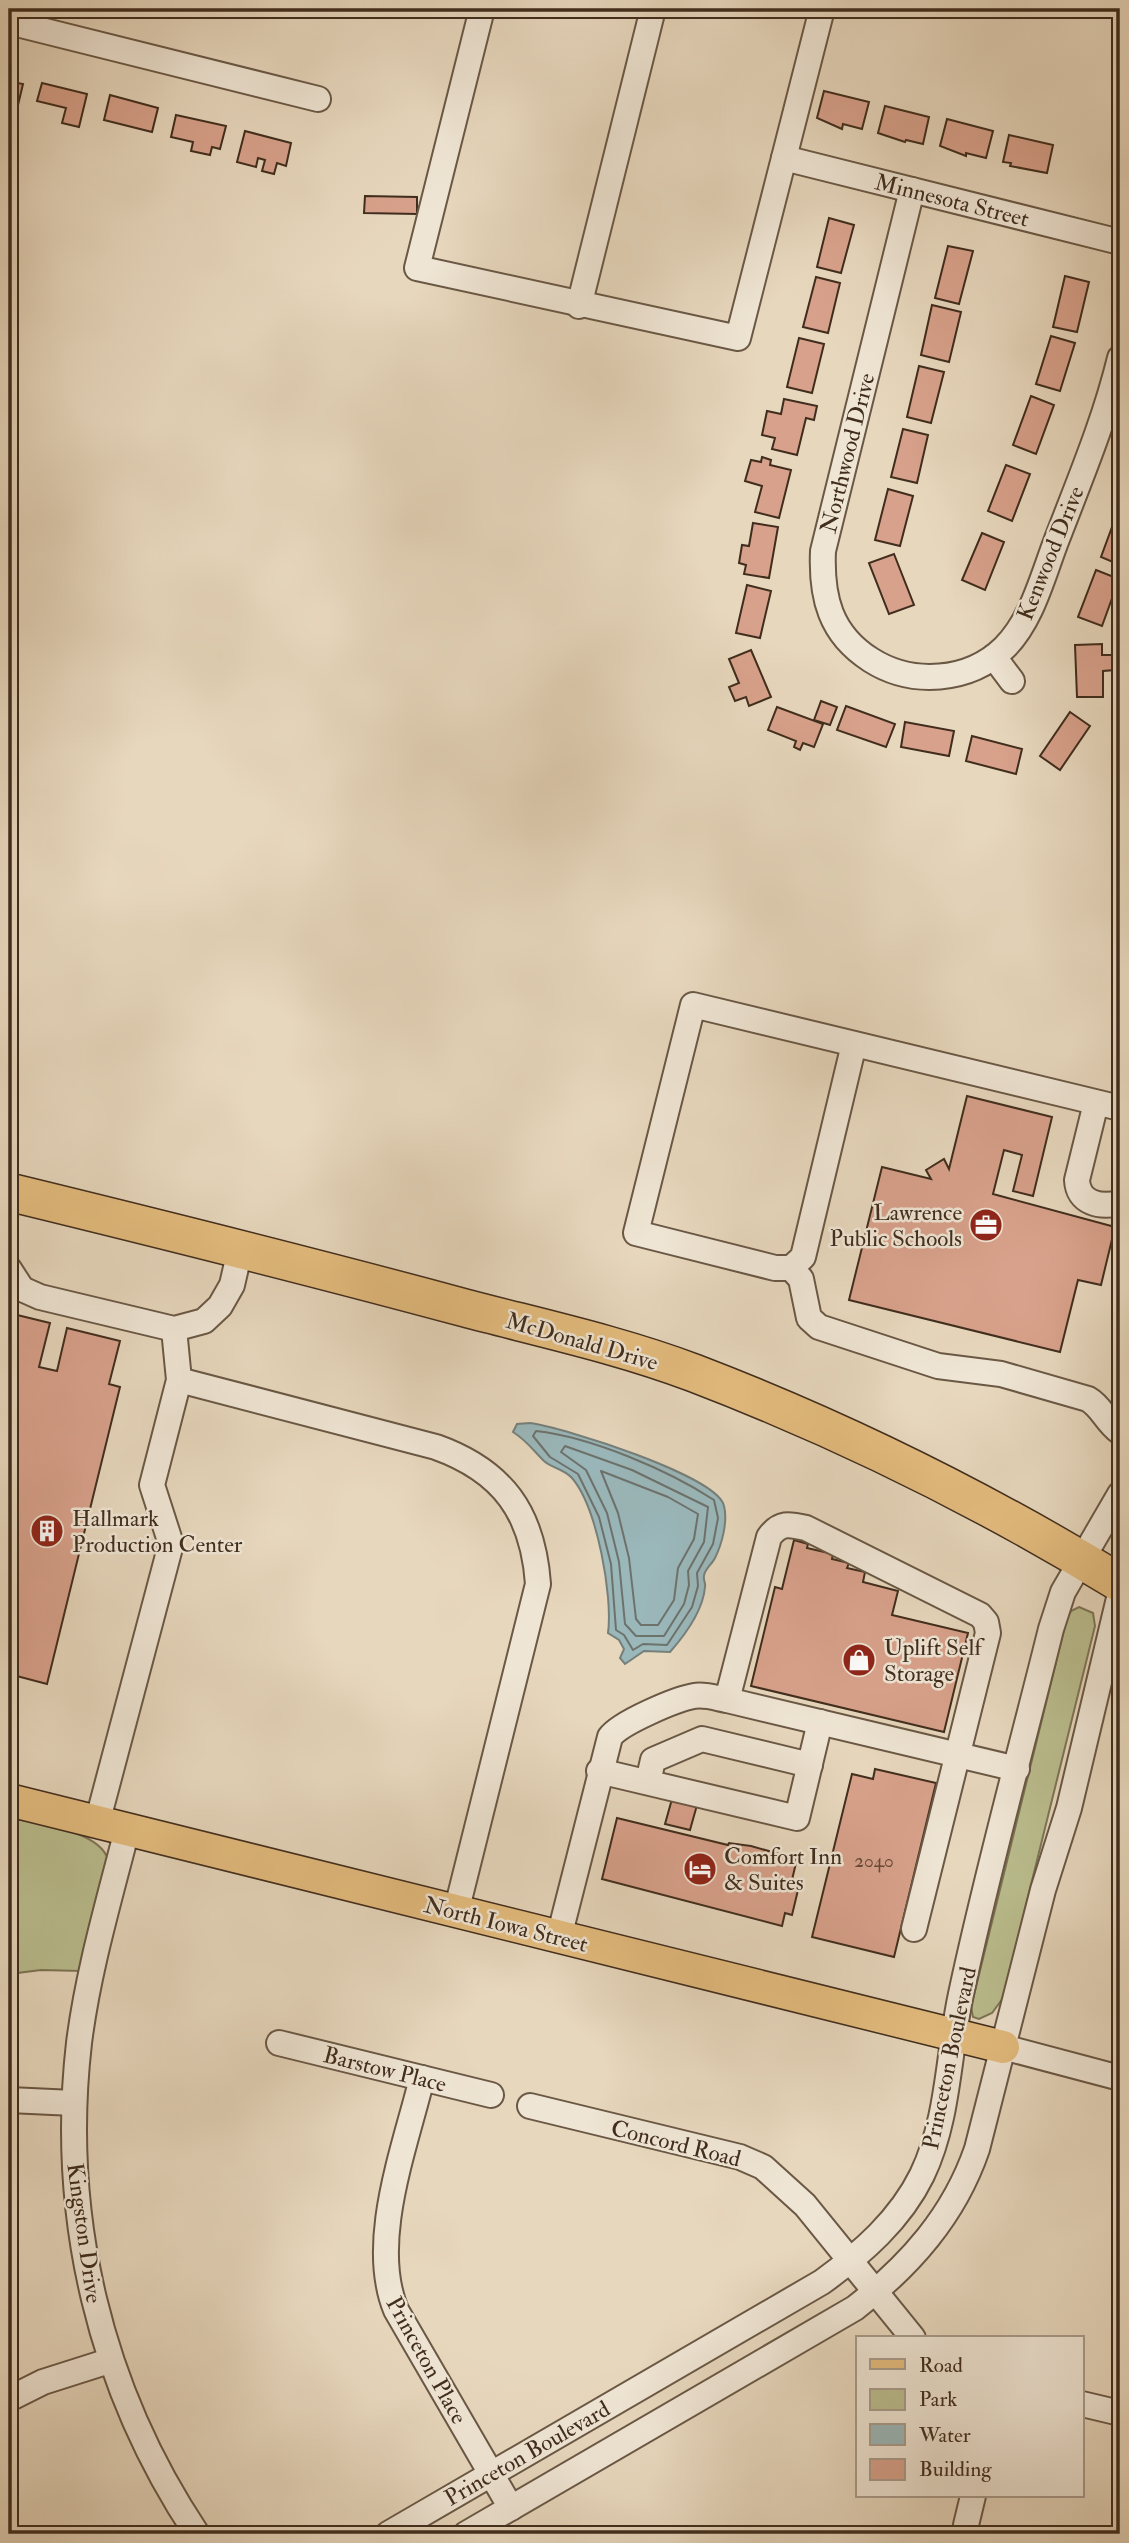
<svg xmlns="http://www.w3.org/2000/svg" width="1129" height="2543" viewBox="0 0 1129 2543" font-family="'IM FELL Double Pica',serif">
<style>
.green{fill:#babd8e;stroke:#7d7556;stroke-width:2}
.water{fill:#9ab7ba;stroke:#76807b;stroke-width:2}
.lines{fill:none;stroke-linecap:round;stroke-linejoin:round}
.shore{stroke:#6d726c;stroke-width:2}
.building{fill:#d8a18b;stroke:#402d1d;stroke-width:2}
.minor-casing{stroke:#6a5845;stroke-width:28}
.major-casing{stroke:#402d1d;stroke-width:35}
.highway-casing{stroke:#402d1d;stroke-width:40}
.minor{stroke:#efe5d4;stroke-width:24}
.major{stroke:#e4bc7e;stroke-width:32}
.highway{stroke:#e4bc7e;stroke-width:37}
.labels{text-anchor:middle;stroke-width:5;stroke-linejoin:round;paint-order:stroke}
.number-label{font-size:19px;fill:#664a38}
.street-label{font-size:23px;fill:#402d1d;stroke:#efe5d4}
.poi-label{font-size:23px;fill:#402d1d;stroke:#efe5d4;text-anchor:start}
</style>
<rect width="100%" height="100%" fill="#e7d7bd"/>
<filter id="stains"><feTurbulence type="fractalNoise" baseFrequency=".00286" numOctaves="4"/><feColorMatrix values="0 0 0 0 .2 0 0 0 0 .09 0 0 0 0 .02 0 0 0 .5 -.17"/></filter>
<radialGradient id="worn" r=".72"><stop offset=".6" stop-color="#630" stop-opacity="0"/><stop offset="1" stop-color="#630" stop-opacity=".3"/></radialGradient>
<g class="green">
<path d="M1079,1607L1093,1613L1095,1626L1003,1998L992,2013L979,2019L973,2017L971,2007L1067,1618L1071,1611Z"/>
<path d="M9,1817C38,1825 97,1829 108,1859L81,1971L41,1970L9,1974Z"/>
</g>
<path class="water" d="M530,1423C562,1427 718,1476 724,1506C728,1521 722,1544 715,1558C712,1564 704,1570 704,1576C703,1580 706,1583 705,1587C703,1611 685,1635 670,1652L644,1651L625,1664L620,1658L624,1649L619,1640L608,1633C613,1596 597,1507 572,1478C564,1469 552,1468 544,1461C533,1450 526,1440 513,1432L517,1424Z"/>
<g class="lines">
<g class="shore">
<path d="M536,1431C591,1437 668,1470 714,1500L718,1518L713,1544L697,1573L698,1586L692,1607L667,1645L643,1644L633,1650L624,1635L616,1630L611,1564L599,1517L578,1474L550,1457L533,1436Z"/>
<path d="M565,1446L632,1470L708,1507L704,1542L688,1571L689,1585L684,1604L664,1636H636L625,1624L619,1562L607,1513L586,1470L561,1452Z"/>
<path d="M601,1471L668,1497L698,1514L694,1539L678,1568L674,1600L658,1625H641L636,1619L629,1558L618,1513Z"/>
</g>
</g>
<g class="building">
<path d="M9,77L13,78L12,82L23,84L13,126L9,124Z"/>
<path d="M42,83L87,94L79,127L62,123L66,108L37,101Z"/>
<path d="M824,91L869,102L862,129L843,124L842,129L817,118Z"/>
<path d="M110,95L158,108L152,132L104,120Z"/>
<path d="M885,106L929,117L923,144L906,140L905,142L878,133Z"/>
<path d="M176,115L226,126L220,149L212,147L210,155L191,151L193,142L171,137Z"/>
<path d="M947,119L993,131L986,158L966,153V156L940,146Z"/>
<path d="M245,131L291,143L286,166L277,163L274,174L262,171L265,160L258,158L256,167L237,162Z"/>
<path d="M1009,135L1053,145L1047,173L1010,166L1011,163L1003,162Z"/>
<path d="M365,196L417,197V214L364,213Z"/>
<path d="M829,218L854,225L841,273L817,267Z"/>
<path d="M948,246L973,251L959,304L935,298Z"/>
<path d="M1065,276L1089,282L1077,332L1053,327Z"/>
<path d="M816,277L840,283L828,333L803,327Z"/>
<path d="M932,305L961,312L949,362L921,355Z"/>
<path d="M1051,336L1075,343L1060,391L1036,384Z"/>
<path d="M799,338L824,344L812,393L787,387Z"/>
<path d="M919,366L944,372L931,423L907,417Z"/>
<path d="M1031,396L1054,405L1036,454L1013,445Z"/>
<path d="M784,399L817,406L814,420L806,418L797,455L772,449L775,438L762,435L767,411L781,414Z"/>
<path d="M903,429L928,435L917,483L891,477Z"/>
<path d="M762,457L771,460L770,465L791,470L779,518L755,512L762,486L745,481L751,460L761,462Z"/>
<path d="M1006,465L1030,474L1012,521L988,511Z"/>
<path d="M888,489L913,496L900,546L875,540Z"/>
<path d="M1119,508H1120V565L1101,557Z"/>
<path d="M753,523L778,527L769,578L744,574L746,565L739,563L742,545L749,546Z"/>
<path d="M982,533L1004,542L985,590L962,580Z"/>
<path d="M894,554L914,605L889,614L869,563Z"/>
<path d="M1096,570L1119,579L1102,626L1078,617Z"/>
<path d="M747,585L771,591L760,638L736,633Z"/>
<path d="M1102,644V655H1115V670L1103,671V697H1077L1075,645Z"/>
<path d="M751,650L771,697L749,706L746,697L735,701L729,687L739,683L729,659Z"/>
<path d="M821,701L837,707L830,725L814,720Z"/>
<path d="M846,706L895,724L886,747L837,730Z"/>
<path d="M777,707L823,724L814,747L803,743L800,750L794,747L796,741L768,730Z"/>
<path d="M1070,712L1090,726L1060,770L1040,756Z"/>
<path d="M905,722L954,731L949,756L901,747Z"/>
<path d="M972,736L1022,749L1016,774L966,761Z"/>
<path d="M967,1096L1052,1117L1033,1196L1013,1191L1022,1155L1004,1150L993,1194L1115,1227L1101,1285L1078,1280L1060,1352L849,1300L882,1167L931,1179L926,1170L944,1159L949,1169Z"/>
<path d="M9,1313L50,1323L39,1367L57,1371L67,1328L120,1341L109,1384L120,1387L47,1684L9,1674Z"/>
<path d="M794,1540L808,1544L807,1548L833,1554L832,1559L849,1563L847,1568L865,1572L863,1582L898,1591L892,1615L968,1633L944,1732L751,1686L775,1587L782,1589Z"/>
<path d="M875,1769L936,1783L894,1957L812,1937L852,1774L873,1779Z"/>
<path d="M672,1799L697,1805L690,1830L665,1824Z"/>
<path d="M617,1818L728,1845L729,1843L751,1846L797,1859L790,1888L798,1890L792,1915L785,1913L782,1926L602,1879Z"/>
</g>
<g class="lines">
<defs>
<g id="minor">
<path d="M482,9L417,268L738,338L822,9"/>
<path d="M9,22L318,99"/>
<path d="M784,158L1120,242"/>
<path d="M912,190L823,551C821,597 830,634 871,660C912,686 969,682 1004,648C1032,621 1043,575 1057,539C1080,479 1105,420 1120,358"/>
<path d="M579,306L653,9"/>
<path d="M994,657L1012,681"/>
<path d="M854,1044L803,1257L791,1268H775L636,1233L693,1005L1120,1108"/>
<path d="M1096,1103L1077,1180C1078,1203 1100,1208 1120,1203"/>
<path d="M791,1268L801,1279L809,1318L819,1327L938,1366L1001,1374L1088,1399C1102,1407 1105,1421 1120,1432"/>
<path d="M9,1269L22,1289L40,1297L174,1329L204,1321L220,1306L232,1285L240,1250"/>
<path d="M179,1380L436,1447C503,1471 533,1513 538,1584L456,1912"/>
<path d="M727,1700L769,1537C780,1522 789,1524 806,1528L980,1615L986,1622L988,1633L914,1929"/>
<path d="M599,1771L797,1818L820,1722"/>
<path d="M648,1782L653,1760L702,1739L810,1765"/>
<path d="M97,1823L171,1544L152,1485L179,1380L174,1329"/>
<path d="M127,1830C109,1901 88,1971 79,2043C59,2217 100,2389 197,2534"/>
<path d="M559,1937L610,1737C620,1723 676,1699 694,1696C705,1694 716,1698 727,1700L1017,1769"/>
<path d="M279,2043L491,2095"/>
<path d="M1003,2047L1120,2078"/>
<path d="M422,2078C405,2148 368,2242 396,2310L511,2508"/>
<path d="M9,2100L74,2103"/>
<path d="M530,2106L740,2157L763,2167L805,2205L913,2338"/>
<path d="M9,2399L43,2382L109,2361"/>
<path d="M1082,2404L1120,2413"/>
<path d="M966,2525L973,2496"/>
<path d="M388,2534L822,2282C862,2253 900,2220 922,2175C949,2119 948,2054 961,1994C987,1872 1021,1750 1051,1629L1063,1592L1120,1494"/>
<path d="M466,2534L855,2308C910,2265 954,2216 977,2149L1043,1890L1069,1808L1120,1594"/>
</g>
<path id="major" d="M9,1800L1003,2047"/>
<path id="highway" d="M9,1192C161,1229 313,1267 465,1308C541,1328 620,1345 694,1373C843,1430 984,1500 1120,1583"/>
</defs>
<use href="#minor" class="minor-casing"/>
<use href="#major" class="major-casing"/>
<use href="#highway" class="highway-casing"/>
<use href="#minor" class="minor"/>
<use href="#major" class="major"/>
<use href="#highway" class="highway"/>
</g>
<defs>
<symbol id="office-disc" viewBox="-11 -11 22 22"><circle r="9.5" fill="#8f2418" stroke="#efe5d4"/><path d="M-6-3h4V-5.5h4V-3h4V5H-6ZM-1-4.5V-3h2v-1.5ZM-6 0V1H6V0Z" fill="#fff"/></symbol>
<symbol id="building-disc" viewBox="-11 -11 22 22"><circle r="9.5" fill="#8f2418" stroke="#efe5d4"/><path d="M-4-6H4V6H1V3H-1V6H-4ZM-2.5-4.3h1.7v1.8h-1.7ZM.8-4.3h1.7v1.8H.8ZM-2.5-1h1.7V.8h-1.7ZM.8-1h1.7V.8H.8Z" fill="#fff"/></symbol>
<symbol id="shop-disc" viewBox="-11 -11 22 22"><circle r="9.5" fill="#8f2418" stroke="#efe5d4"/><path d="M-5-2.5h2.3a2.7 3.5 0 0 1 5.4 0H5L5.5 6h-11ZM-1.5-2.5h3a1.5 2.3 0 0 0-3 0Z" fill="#fff"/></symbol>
<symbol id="hotel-disc" viewBox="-11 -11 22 22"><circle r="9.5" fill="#8f2418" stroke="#efe5d4"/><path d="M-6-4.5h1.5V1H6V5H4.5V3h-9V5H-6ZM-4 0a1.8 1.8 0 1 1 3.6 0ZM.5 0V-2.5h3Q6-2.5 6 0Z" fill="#fff"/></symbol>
</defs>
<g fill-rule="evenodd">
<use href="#office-disc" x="967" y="1206" width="38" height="38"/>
<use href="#building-disc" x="28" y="1512" width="38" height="38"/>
<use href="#shop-disc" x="840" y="1641" width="38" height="38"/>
<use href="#hotel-disc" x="681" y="1850" width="38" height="38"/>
</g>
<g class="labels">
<g class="number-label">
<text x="874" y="1867">2040</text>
</g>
<g class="street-label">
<text transform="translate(952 200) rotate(14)" y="8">Minnesota Street</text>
<text transform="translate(847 453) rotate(-76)" y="8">Northwood Drive</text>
<text transform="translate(1050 553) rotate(-68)" y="8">Kenwood Drive</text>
<text transform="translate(582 1341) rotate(16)" y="8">McDonald Drive</text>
<text transform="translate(506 1924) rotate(14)" y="8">North Iowa Street</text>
<text transform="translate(949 2058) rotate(-78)" y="8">Princeton Boulevard</text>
<text transform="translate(385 2069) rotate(14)" y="8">Barstow Place</text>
<text transform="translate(676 2143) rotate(14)" y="8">Concord Road</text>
<text transform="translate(85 2233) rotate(82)" y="8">Kingston Drive</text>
<text transform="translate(427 2360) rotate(61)" y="8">Princeton Place</text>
<text transform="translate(527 2453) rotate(-30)" y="8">Princeton Boulevard</text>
</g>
<g class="poi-label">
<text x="962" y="1220" text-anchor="end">Lawrence<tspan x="962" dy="26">Public Schools</tspan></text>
<text x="72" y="1526">Hallmark<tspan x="72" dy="26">Production Center</tspan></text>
<text x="884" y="1655">Uplift Self<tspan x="884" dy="26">Storage</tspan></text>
<text x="724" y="1864">Comfort Inn<tspan x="724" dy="26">&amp; Suites</tspan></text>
</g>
</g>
<rect width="1129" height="2543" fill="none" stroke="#e7d7bd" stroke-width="35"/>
<rect x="10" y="10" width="1108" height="2522" fill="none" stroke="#402d1d" stroke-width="3.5"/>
<rect x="18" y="18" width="1094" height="2508" fill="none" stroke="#402d1d" stroke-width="2"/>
<rect x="856" y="2336" width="228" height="161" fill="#efe5d4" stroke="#a99b8b" stroke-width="2"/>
<rect x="870" y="2359" width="35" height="10" fill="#e4bc7e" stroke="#a99b8b" stroke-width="2"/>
<text x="919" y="2372" font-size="21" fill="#402d1d">Road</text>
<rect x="870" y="2389" width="35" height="21" fill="#babd8e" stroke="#a99b8b" stroke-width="2"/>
<text x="919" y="2406" font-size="21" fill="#402d1d">Park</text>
<rect x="870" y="2424" width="35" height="21" fill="#9ab7ba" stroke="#a99b8b" stroke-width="2"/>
<text x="919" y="2442" font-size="21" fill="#402d1d">Water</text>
<rect x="870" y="2459" width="35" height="21" fill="#d8a18b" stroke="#a99b8b" stroke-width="2"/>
<text x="919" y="2476" font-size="21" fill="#402d1d">Building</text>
<rect width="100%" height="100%" filter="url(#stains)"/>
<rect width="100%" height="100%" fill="url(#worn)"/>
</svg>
